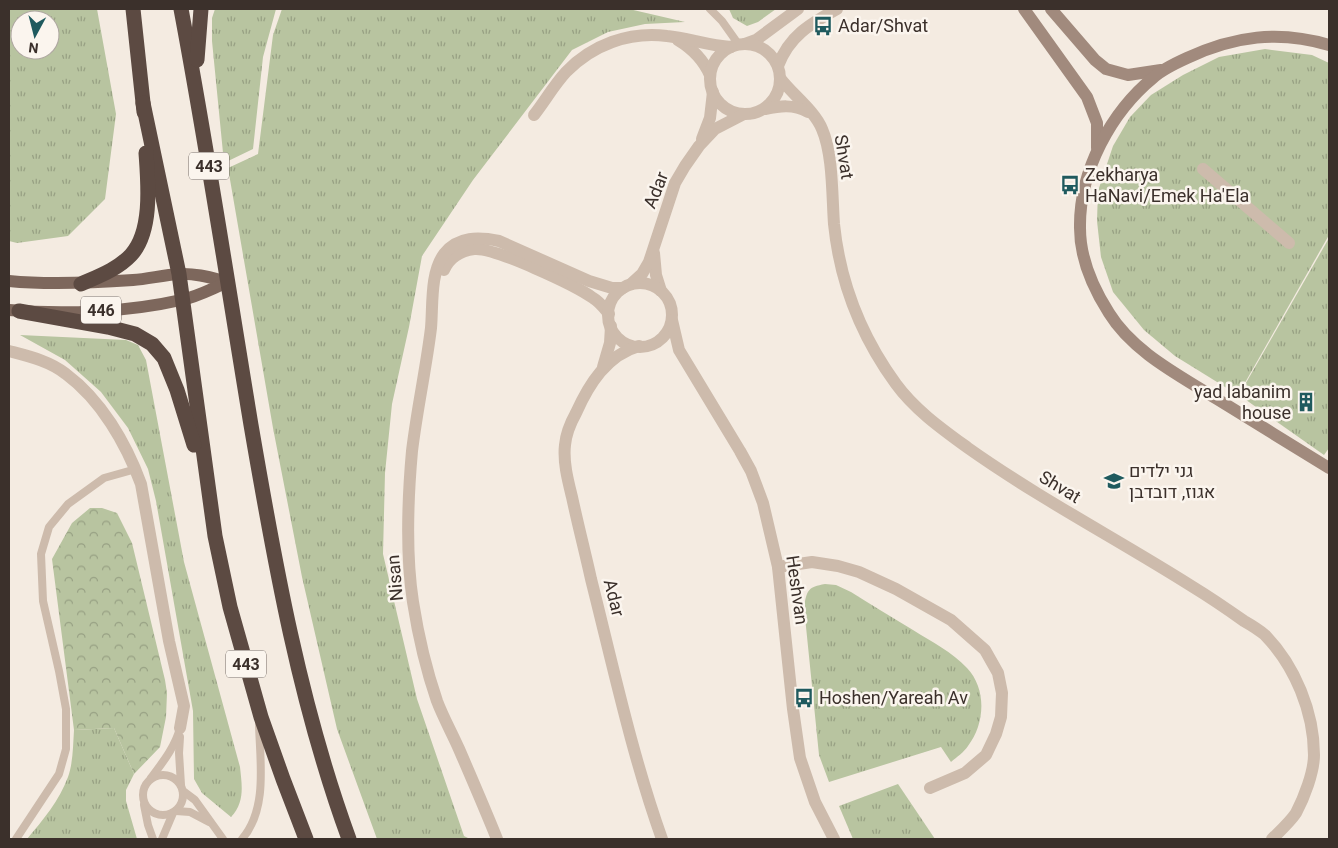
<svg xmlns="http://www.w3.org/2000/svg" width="1338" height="848" viewBox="0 0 1338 848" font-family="Roboto,Heebo,sans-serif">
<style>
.grass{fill:url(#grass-tufts);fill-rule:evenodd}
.forest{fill:url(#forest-crowns)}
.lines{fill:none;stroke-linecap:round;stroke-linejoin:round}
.lane{stroke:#cdbbac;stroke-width:8}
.street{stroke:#cdbbac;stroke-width:12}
.secondary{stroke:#a18a7d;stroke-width:12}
.primary{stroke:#7d675c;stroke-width:12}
.highway{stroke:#5c4a42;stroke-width:15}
.labels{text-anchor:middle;stroke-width:5;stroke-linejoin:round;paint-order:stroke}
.shield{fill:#fbf5ee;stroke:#756b66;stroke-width:1}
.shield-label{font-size:16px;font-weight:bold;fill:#3b302b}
.poi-label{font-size:18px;fill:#3b302b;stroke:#fbf5ee;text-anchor:start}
.street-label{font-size:18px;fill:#3b302b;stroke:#fbf5ee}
</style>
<defs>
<pattern id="grass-tufts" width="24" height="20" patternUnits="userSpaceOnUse" patternTransform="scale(1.25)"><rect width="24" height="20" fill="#b8c4a0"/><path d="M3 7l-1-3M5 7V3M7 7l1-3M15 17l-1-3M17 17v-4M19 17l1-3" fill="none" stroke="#97a083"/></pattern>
<pattern id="forest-crowns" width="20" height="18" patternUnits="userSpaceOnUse" patternTransform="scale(1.25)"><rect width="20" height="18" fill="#b8c4a0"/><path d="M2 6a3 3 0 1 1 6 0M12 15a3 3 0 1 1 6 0" fill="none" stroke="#97a083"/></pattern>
</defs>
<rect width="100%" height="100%" fill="#f4ebe1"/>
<g class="grass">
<path d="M9,9H97L116,114L105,199L68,236L17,243L9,241ZM20,20H50V50H20Z"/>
<path d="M215,9H276L263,57L253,149L224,163L212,41V18Z"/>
<path d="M282,9H629L685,22L645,24L608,32L572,50L473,180L422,256L409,327L392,404L385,473L383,554L417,699L464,836L470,839H377L337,729L302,577L273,428L228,168L258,154L273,35Z"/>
<path d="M729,9H776L758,22L747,26L733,18Z"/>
<path d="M1265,49L1312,55L1329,63V235L1238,395L1175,356L1144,330L1113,292L1101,257L1097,221L1098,191L1113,146L1130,117L1151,95L1183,75L1219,57Z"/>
<path d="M1329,238V448L1324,455L1239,395Z"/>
<path d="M20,335L126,340L138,345L146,360L184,562L240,767C242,786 245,802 231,817L202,793L194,779L193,711L156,501L148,469L128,428L101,392L65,360Z"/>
<path d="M825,584L836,585L851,592C871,605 892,617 913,630C932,642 952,652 967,668C987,689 985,724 968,746C964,752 957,757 951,762L941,747L829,782L819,755L804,607C807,590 808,587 825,584Z"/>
<path d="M114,728L134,774L126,790V801L137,839H27C43,820 59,801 68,777C73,763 73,746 74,730Z"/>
<path d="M898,784L935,839H853L839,806Z"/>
</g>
<path class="forest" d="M90,508H102L117,513L132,543L165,680L167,693L166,717L160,747L134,774L114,728L74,730L52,559L72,523Z"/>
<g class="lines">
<g class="lane">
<path d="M710,9L722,21L739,45"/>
<path d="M180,737L179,753L181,785"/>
<circle cx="163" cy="795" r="20"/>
<path d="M151,778C163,762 175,747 180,728"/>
<path d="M183,791L195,800L223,839"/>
<path d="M144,805L148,825L153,839"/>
<path d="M176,811L190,812L209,822"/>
<path d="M16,839L59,774L66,749V709L59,671L43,601L41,554L49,527L68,504L104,478L136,469"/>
<path d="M162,839L173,813"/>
<path d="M242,839C268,809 260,761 259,725"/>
</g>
<g class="street">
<path d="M678,40C693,49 703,59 710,75"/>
<path d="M745,44L756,40L798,9"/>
<circle cx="745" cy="79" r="35"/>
<path d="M778,66C789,36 810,24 837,9"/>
<path d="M780,78C792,94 815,111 822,129C833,154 832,196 834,224C840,283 861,336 896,384C915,410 942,429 968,448C1040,499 1119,540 1193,587C1211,598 1227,609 1244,621C1251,625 1259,630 1265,635C1295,666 1314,712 1314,755C1314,772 1304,798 1296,813C1290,822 1280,831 1272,839"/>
<path d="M765,109C780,106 793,104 808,112"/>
<path d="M534,115C545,101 554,85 566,72C592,45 629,31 667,36C688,38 709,46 731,47"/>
<path d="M702,139L710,118L713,92"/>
<path d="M1203,169L1289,243"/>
<path d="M654,253L656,275L661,291"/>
<path d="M444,270C449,258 460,251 474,249C494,247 575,285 593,298C600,302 604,308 609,314"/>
<circle cx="640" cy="315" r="32"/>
<path d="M631,284L642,274L649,262L675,183L685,166L699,146L715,129L744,114"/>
<path d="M672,320L679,350L740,451L751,471L763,503L778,567L793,709L800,758L815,802L834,839"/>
<path d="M639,346C607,355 589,384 576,413C571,422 566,434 565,445C563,462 568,481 572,497C578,525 585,552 591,579C613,666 632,755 662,839"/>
<path d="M9,351C28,356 50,361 66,374C101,400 126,443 141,484L169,641L184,706L180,728"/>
<path d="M603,367L610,343L611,326"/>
<path d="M778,567L812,562L838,566L859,572L896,589L951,620L985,650L998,673L1002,693L1001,717L996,734L986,755L965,773L930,788"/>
<path d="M497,839C485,809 472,779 459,749C452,733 443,717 437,701C426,669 418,634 413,602C406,557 408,496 412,451C417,409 426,369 431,328C433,305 430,273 444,254C458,236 479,237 499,241L589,281L612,288H623"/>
</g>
<g class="secondary">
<path d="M1024,9L1087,97L1097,123V148"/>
<path d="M1051,9L1095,60L1106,69L1128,75L1161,70"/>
<path d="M1329,45C1279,30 1234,36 1187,58C1176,63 1163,69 1154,77C1111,112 1079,171 1080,228C1080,257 1093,288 1109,313C1133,352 1179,375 1217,399C1254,422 1292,445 1329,468"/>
</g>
<g class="primary">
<path d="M9,281C50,285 91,283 133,280C148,279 163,275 179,274C196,273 212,278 228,282"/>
<path d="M9,310C64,315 128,312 181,300C197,297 213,288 228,282"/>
</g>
<g class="highway">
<path d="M133,9L144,112"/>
<path d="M181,9C207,147 228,286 251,425C275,565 300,705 349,839"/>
<path d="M197,60L201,9"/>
<path d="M143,103L179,274L215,536L230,607L261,717L283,779L306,839"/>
<path d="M81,284C99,276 118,269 131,255C153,231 148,182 146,153"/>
<path d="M19,311L108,327L135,334L152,344L164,358L177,390L194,445"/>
</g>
</g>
<defs>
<symbol id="bus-bare" viewBox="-9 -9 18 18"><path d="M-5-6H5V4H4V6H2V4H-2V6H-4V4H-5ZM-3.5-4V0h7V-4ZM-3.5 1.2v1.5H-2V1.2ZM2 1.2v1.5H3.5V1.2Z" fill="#1f5a5e" stroke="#fbf5ee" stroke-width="2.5" paint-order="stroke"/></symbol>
<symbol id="building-bare" viewBox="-9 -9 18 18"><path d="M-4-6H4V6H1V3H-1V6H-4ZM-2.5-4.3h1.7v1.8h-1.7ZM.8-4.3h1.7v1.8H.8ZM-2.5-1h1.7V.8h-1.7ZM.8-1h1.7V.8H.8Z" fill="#1f5a5e" stroke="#fbf5ee" stroke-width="2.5" paint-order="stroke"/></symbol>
<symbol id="school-bare" viewBox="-9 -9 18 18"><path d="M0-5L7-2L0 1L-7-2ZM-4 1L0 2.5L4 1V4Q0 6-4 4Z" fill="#1f5a5e" stroke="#fbf5ee" stroke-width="2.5" paint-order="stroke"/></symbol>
</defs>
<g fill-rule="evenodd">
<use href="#bus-bare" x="809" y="12" width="28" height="28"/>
<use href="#bus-bare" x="1056" y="171" width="28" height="28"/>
<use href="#building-bare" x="1292" y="388" width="28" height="28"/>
<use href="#school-bare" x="1100" y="467" width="28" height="28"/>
<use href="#bus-bare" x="790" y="684" width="28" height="28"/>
</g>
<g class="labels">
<g class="shield">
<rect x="189" y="152.5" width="40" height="27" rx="4"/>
<rect x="81" y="296.5" width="40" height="27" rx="4"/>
<rect x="226" y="650.5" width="40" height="27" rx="4"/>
</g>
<g class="shield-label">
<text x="209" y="172">443</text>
<text x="101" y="316">446</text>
<text x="246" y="670">443</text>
</g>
<g class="poi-label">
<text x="838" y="32">Adar/Shvat</text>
<text x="1085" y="181">Zekharya<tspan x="1085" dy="21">HaNavi/Emek Ha'Ela</tspan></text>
<text x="1291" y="398" text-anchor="end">yad labanim<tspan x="1291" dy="21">house</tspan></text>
<text x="1129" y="477">גני ילדים<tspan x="1129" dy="21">אגוז, דובדבן</tspan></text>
<text x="819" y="704">Hoshen/Yareah Av</text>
</g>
<g class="street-label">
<text transform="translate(844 157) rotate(81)" y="6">Shvat</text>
<text transform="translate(656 190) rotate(-68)" y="6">Adar</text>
<text transform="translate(1060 487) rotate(31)" y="6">Shvat</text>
<text transform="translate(395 578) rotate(-95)" y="6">Nisan</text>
<text transform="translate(797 590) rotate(82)" y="6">Heshvan</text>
<text transform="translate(614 598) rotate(76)" y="6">Adar</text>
</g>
</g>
<rect width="1338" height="848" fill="none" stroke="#3b302b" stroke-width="20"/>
<g transform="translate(35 35) rotate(187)"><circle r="24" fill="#fbf5ee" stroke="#aea6a0"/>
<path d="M0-4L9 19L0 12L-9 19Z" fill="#1f5a5e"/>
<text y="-8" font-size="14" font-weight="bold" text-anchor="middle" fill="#3b302b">N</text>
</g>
</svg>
